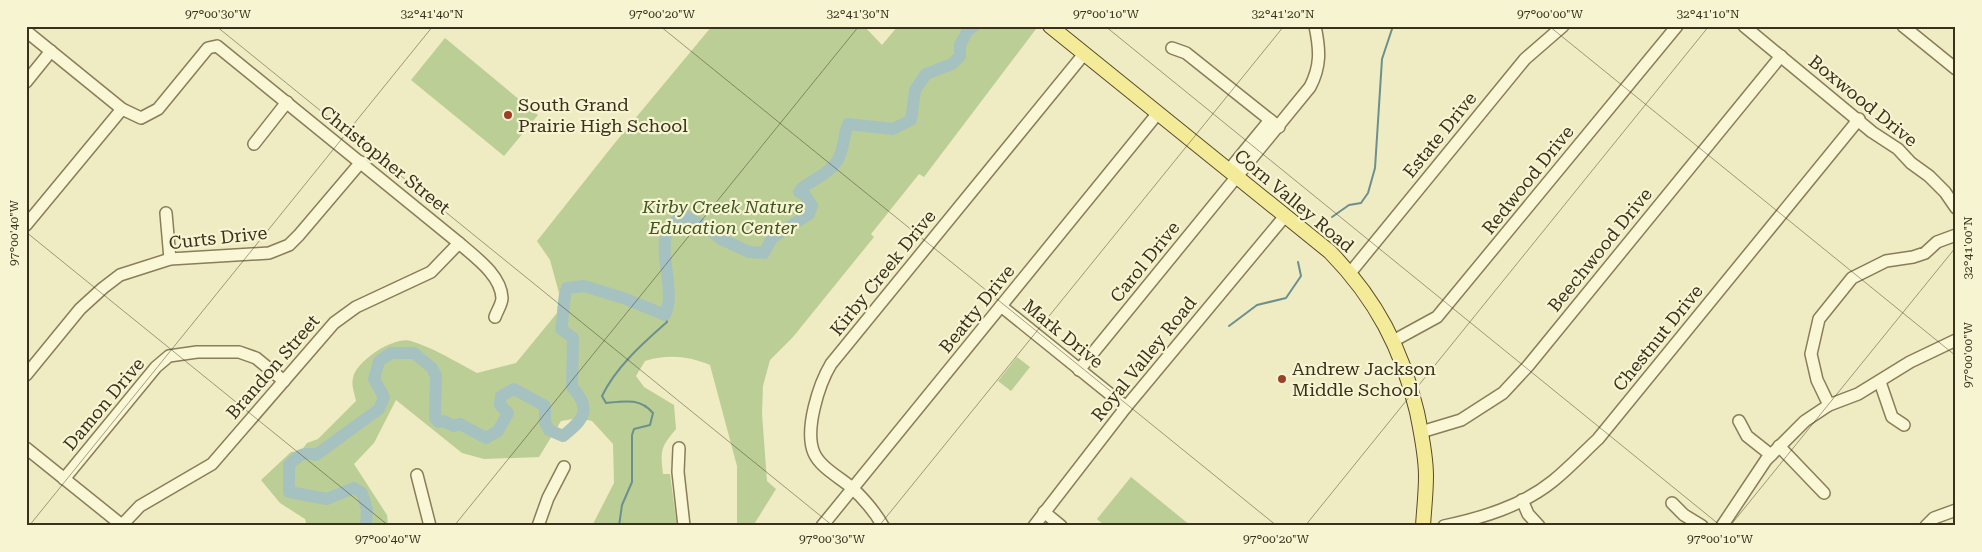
<svg xmlns="http://www.w3.org/2000/svg" width="1982" height="552" viewBox="0 0 1982 552" font-family="'Roboto Serif',serif">
<style>
.green{fill:#bbce96}
.lines{fill:none;stroke-linecap:round;stroke-linejoin:round}
.stream{stroke:#6b908f;stroke-width:2}
.river{stroke:#a5c2c0;stroke-width:12}
.minor-casing{stroke:#8a7d59;stroke-width:14}
.major-casing{stroke:#584a2d;stroke-width:16}
.minor{stroke:#faf7d6;stroke-width:11}
.major{stroke:#f4eb99;stroke-width:14}
.ticks{fill:none;stroke:#39311d;stroke-width:1;stroke-opacity:0.45}
.poi-dot{fill:#9b3f27;stroke:#f7f4d2;stroke-width:2}
.labels{text-anchor:middle;stroke-width:4.5;stroke-linejoin:round;paint-order:stroke}
.street-label{font-size:18px;fill:#39311d;stroke:#f7f4d2}
.poi-label{font-size:18px;fill:#39311d;stroke:#f7f4d2;text-anchor:start}
.park-label{font-size:18px;font-style:italic;fill:#3f5623;stroke:#f7f4d2}
.neatline{fill:none;stroke:#39311d;stroke-width:2}
.ticks-label{font-size:12px;text-anchor:middle;fill:#39311d}
</style>
<rect width="100%" height="100%" fill="#efebc2"/>
<g class="green">
<path d="M712,26H864L882,45L898,26H1033L1036,29L924,177L919,174L871,234L874,237L793,337L770,360L763,386L762,414L767,481L776,489L753,526H737V466L710,365C688,356 668,354 645,361L636,376L644,387L674,405L676,429C661,447 660,450 663,474H670L677,526H592L614,483L613,444L592,421L579,418L561,421L539,457L484,459L462,453L396,400L374,443L354,464L387,515L388,526H307L305,519L280,503L261,480L291,452L301,451L307,443L318,439L356,401C355,395 351,385 353,378C356,361 394,336 411,341C434,348 456,362 477,373L516,363L557,313L559,293L550,260L537,241L614,144Z"/>
<path d="M445,38L538,115L504,156L411,80Z"/>
<path d="M1017,357L1030,367L1011,391L998,381Z"/>
<path d="M1131,477L1191,526H1105L1097,519Z"/>
</g>
<g class="lines">
<g class="stream">
<path d="M1332,217L1349,205L1361,203L1368,193L1375,168L1382,59L1393,26"/>
<path d="M1229,326L1257,305L1286,298L1301,276L1298,262"/>
<path d="M619,526L622,505L632,482V435L634,429L650,425L653,413C640,398 625,401 606,403L602,396C616,367 643,343 667,322L665,315"/>
</g>
<path class="river" d="M366,526L367,509L362,493L354,488L327,499L289,492V465C298,456 303,451 316,455L379,409L384,397L374,379L379,361L391,353H414L432,368L436,376L435,418L438,422L443,421L454,426L460,424L486,438L498,431L508,413L500,405L501,396L514,389L545,406V422L549,430L563,436C583,420 593,410 572,387L573,338L561,329C564,317 563,298 567,288L584,286L626,299L665,315C677,290 656,250 669,228C671,223 680,219 684,215L706,227L721,239L749,252L764,253L772,238L809,214L812,206L805,195L799,192L802,188C815,179 835,170 840,155C844,145 844,134 848,124L893,129L911,120L915,90L926,74L952,64L960,56V45L968,30L974,26"/>
<defs>
<g id="minor">
<path d="M1744,26L1872,132L1898,149L1911,163L1929,176L1945,192L1956,208"/>
<path d="M1903,26L1956,69"/>
<path d="M26,31L122,109L141,118L158,109L208,48L217,46L459,243C475,257 501,275 502,298C502,304 497,311 495,317"/>
<path d="M1172,48L1186,53L1279,127"/>
<path d="M26,82L51,51"/>
<path d="M254,144L287,102"/>
<path d="M1229,170L1270,120"/>
<path d="M166,213L170,259"/>
<path d="M26,225L122,109"/>
<path d="M1350,273L1525,59L1563,26"/>
<path d="M1001,306L1126,407"/>
<path d="M1393,341L1437,317L1677,26"/>
<path d="M1079,370L1310,87C1321,66 1320,50 1315,26"/>
<path d="M26,375L80,309L103,288L120,275L170,259L269,253L289,245L299,235L361,162"/>
<path d="M1880,382L1892,417L1904,425"/>
<path d="M1829,405L1817,380L1811,354L1819,319L1852,278L1886,261L1913,257L1925,253L1937,242L1956,235"/>
<path d="M1739,421L1747,436L1771,455"/>
<path d="M1421,432L1461,420L1503,393L1528,366L1781,56"/>
<path d="M1779,446L1824,493"/>
<path d="M26,448L123,526"/>
<path d="M679,448L678,472L684,526"/>
<path d="M417,475L430,526"/>
<path d="M64,479L156,367L169,356L197,352H239L256,358L284,381"/>
<path d="M1522,500L1528,514L1539,526"/>
<path d="M1672,503L1684,515L1702,526"/>
<path d="M1044,512L1061,526"/>
<path d="M122,525L140,506L212,464L334,323L356,307L431,272L459,243"/>
<path d="M538,526L548,498L564,467"/>
<path d="M822,526L1158,113"/>
<path d="M883,526C875,512 863,498 851,487C839,477 820,467 814,453C804,430 819,384 831,364L1084,54"/>
<path d="M1034,526L1126,407L1285,216"/>
<path d="M1444,526C1482,518 1522,506 1553,481C1569,468 1583,453 1598,439L1859,119"/>
<path d="M1722,526L1766,460L1805,421L1829,405L1858,394L1910,362L1956,340"/>
<path d="M1926,526L1934,518L1956,510"/>
</g>
<path id="major" d="M1050,26L1330,252C1376,299 1402,349 1417,412C1421,432 1426,455 1426,476C1426,493 1424,509 1423,526"/>
</defs>
<use href="#minor" class="minor-casing"/>
<use href="#major" class="major-casing"/>
<use href="#minor" class="minor"/>
<use href="#major" class="major"/>
</g>
<path class="ticks" d="M216,26L833,526M660,26L1277,526M1105,26L1721,526M1549,26L1956,356M26,232L389,526M29,526L433,26M454,526L859,26M879,526L1284,26M1305,526L1709,26M1730,526L1956,247"/>
<g class="poi-dot">
<circle cx="508" cy="115" r="5"/>
<circle cx="1282" cy="379" r="5"/>
</g>
<g class="labels">
<g class="street-label">
<text transform="translate(1863 101) rotate(39)" y="6">Boxwood Drive</text>
<text transform="translate(1440 135) rotate(-51)" y="6">Estate Drive</text>
<text transform="translate(385 160) rotate(39)" y="6">Christopher Street</text>
<text transform="translate(1528 180) rotate(-51)" y="6">Redwood Drive</text>
<text transform="translate(1294 201) rotate(40)" y="6">Corn Valley Road</text>
<text transform="translate(218 238) rotate(-6)" y="6">Curts Drive</text>
<text transform="translate(1600 250) rotate(-51)" y="6">Beechwood Drive</text>
<text transform="translate(1145 262) rotate(-51)" y="6">Carol Drive</text>
<text transform="translate(883 273) rotate(-51)" y="6">Kirby Creek Drive</text>
<text transform="translate(977 309) rotate(-51)" y="6">Beatty Drive</text>
<text transform="translate(1063 334) rotate(39)" y="6">Mark Drive</text>
<text transform="translate(1658 338) rotate(-51)" y="6">Chestnut Drive</text>
<text transform="translate(1144 359) rotate(-51)" y="6">Royal Valley Road</text>
<text transform="translate(273 367) rotate(-49)" y="6">Brandon Street</text>
<text transform="translate(104 404) rotate(-50)" y="6">Damon Drive</text>
</g>
<g class="poi-label">
<text x="518" y="111">South Grand<tspan x="518" dy="21">Prairie High School</tspan></text>
<text x="1292" y="375">Andrew Jackson<tspan x="1292" dy="21">Middle School</tspan></text>
</g>
<g class="park-label">
<text x="723" y="213">Kirby Creek Nature<tspan x="723" dy="21">Education Center</tspan></text>
</g>
</g>
<rect width="1982" height="552" fill="none" stroke="#f7f4d2" stroke-width="55"/>
<rect x="28" y="28" width="1926" height="496" class="neatline"/>
<g class="ticks-label">
<text x="218" y="18">97°00'30"W</text>
<text x="432" y="18">32°41'40"N</text>
<text x="662" y="18">97°00'20"W</text>
<text x="858" y="18">32°41'30"N</text>
<text x="1106" y="18">97°00'10"W</text>
<text x="1283" y="18">32°41'20"N</text>
<text x="1550" y="18">97°00'00"W</text>
<text x="1708" y="18">32°41'10"N</text>
<text transform="translate(14 233) rotate(-90)" y="4">97°00'40"W</text>
<text transform="translate(1968 248) rotate(-90)" y="4">32°41'00"N</text>
<text transform="translate(1968 355) rotate(-90)" y="4">97°00'00"W</text>
<text x="388" y="543">97°00'40"W</text>
<text x="832" y="543">97°00'30"W</text>
<text x="1276" y="543">97°00'20"W</text>
<text x="1720" y="543">97°00'10"W</text>
</g>
</svg>
